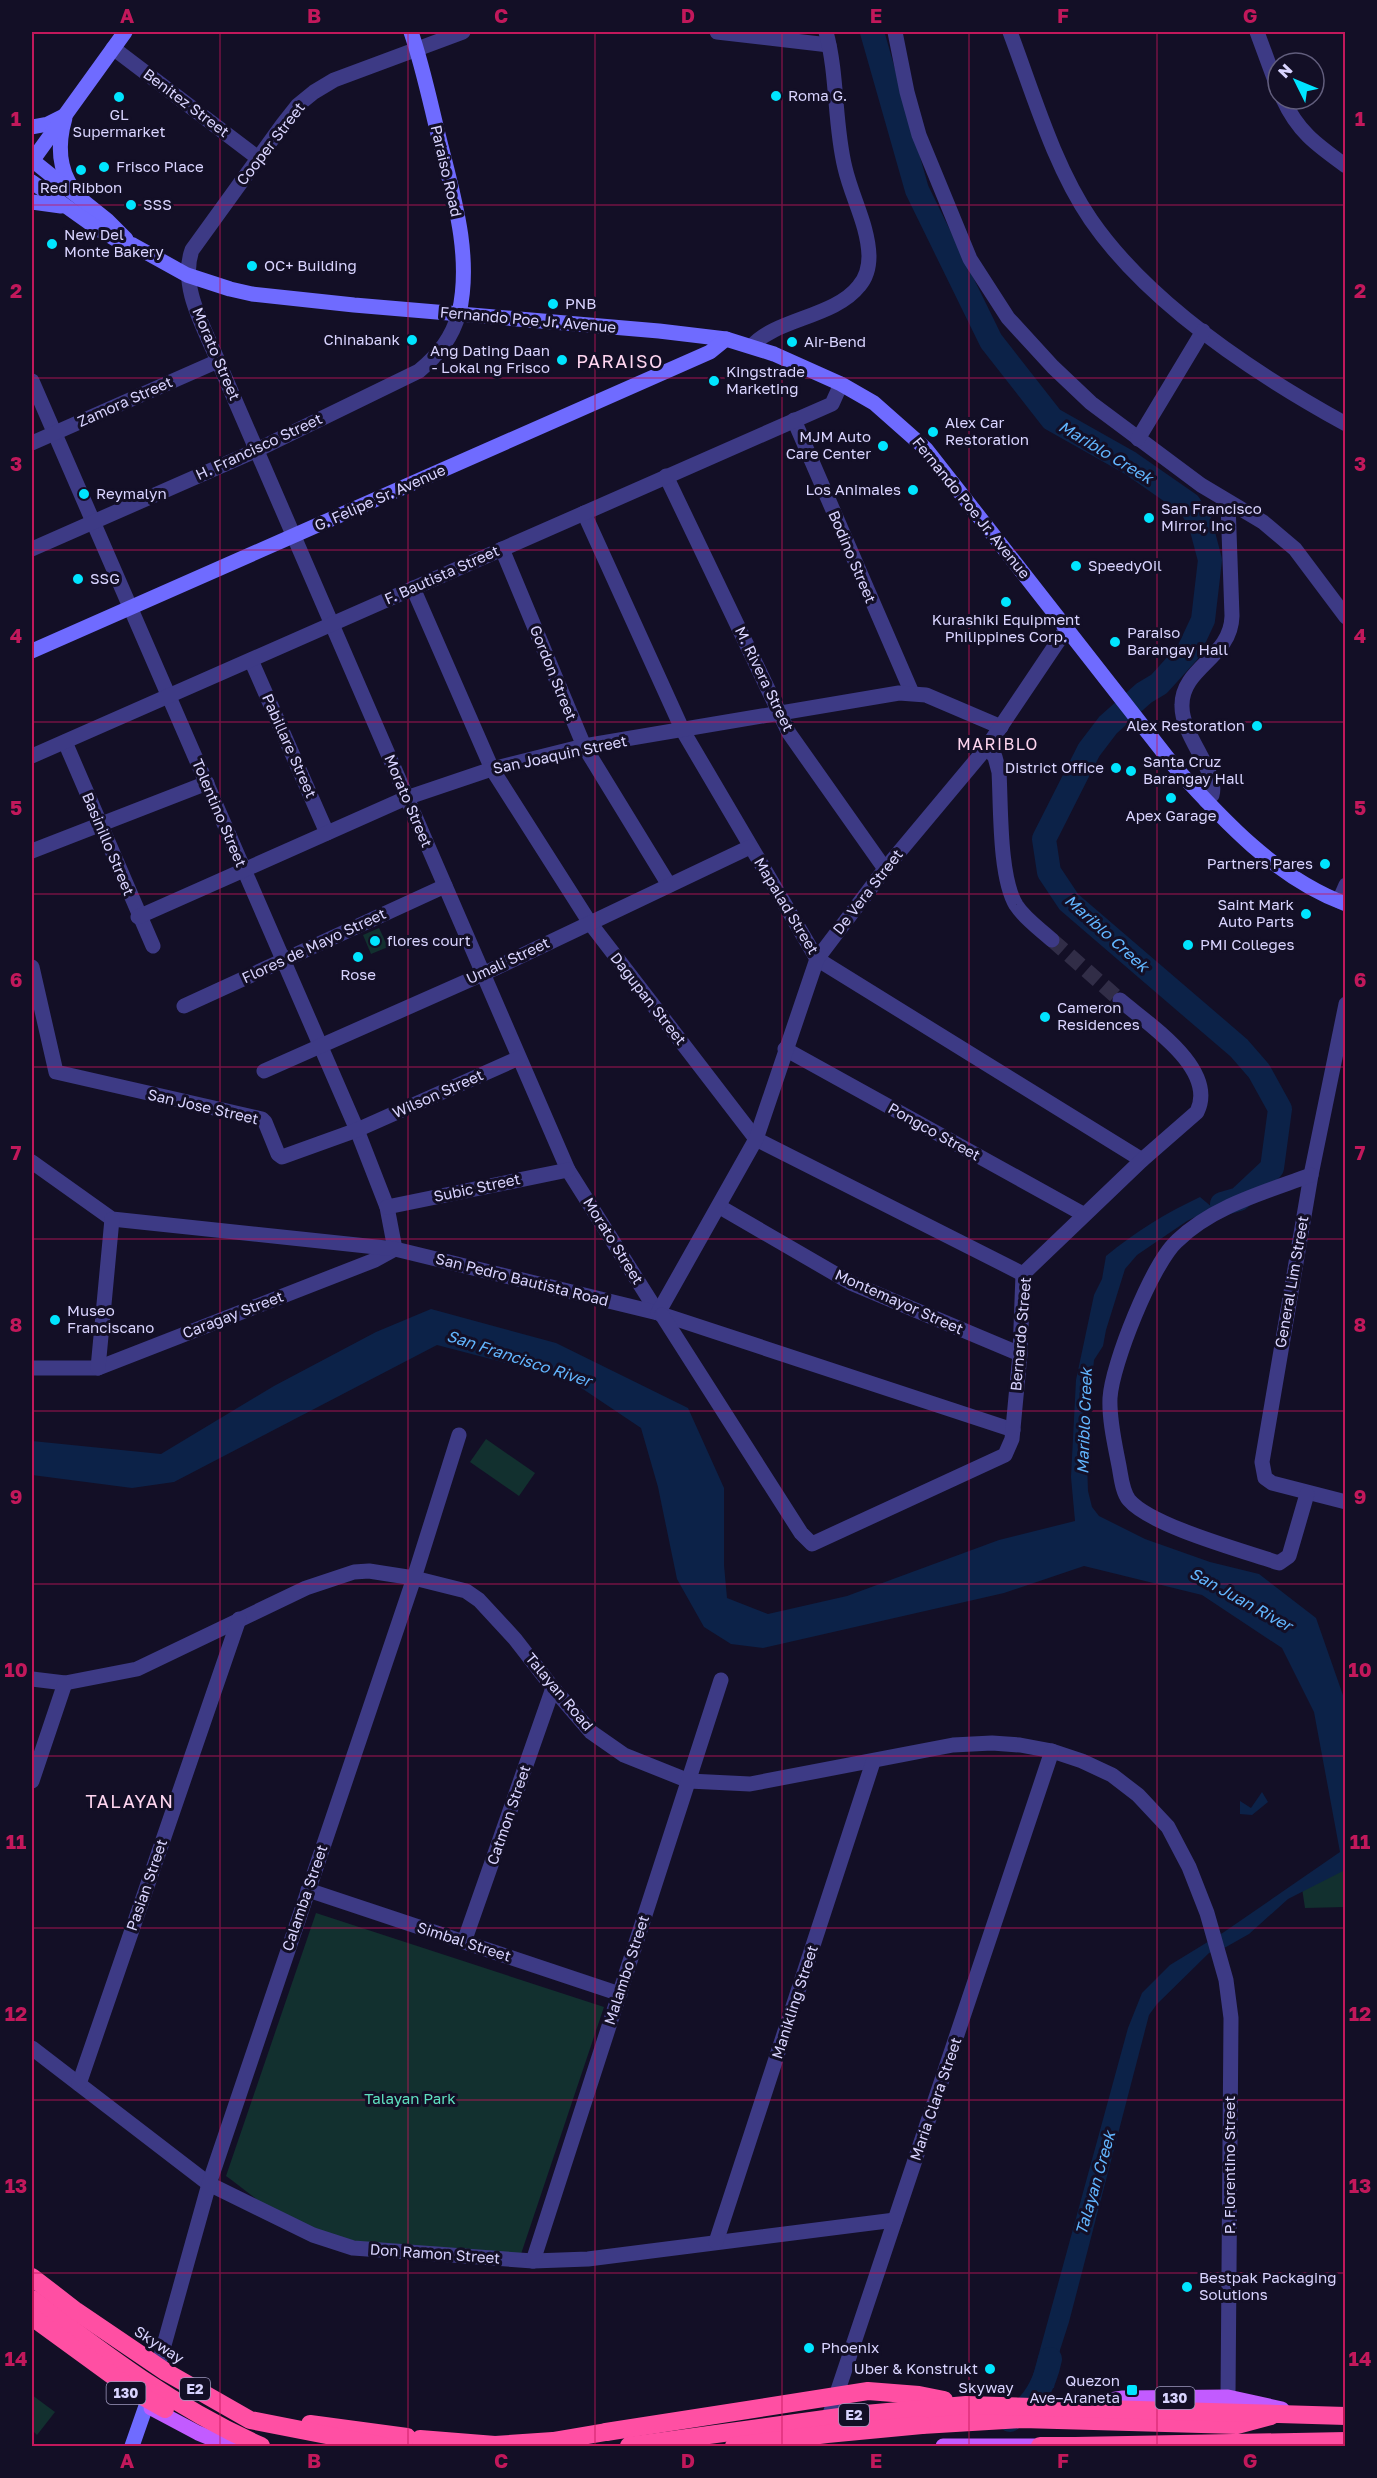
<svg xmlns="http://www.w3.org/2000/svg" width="1377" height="2478" viewBox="0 0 1377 2478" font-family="'Golos Text',sans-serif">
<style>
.green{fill:#12302f}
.water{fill:#0c2248}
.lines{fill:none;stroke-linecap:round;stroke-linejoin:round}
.river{stroke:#0c2248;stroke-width:24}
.street-tunnel{stroke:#312d47;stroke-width:15;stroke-dasharray:15 8;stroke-linecap:butt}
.street{stroke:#3d3a85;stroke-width:15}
.secondary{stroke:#6f6bff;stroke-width:15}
.primary{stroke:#c25bff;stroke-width:15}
.highway{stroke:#ff4fa3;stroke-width:18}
.highway-bridge{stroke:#ff4fa3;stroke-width:18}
.grid{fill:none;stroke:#c2185b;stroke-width:1.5;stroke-opacity:0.55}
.poi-dot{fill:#00e5ff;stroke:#130f26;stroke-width:2}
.labels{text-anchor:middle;stroke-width:6;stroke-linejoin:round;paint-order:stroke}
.shield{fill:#130f26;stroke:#9e99be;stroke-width:1.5}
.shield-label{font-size:14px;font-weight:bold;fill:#d9d4ff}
.poi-label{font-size:15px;fill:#d9d4ff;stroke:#130f26;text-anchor:start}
.street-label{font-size:15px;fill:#d9d4ff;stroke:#130f26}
.park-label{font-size:15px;fill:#5fe0c0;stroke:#130f26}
.water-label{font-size:16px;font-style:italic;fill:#62b6ff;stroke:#130f26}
.neighbourhood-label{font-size:16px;letter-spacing:1.5px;fill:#ffd6f0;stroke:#130f26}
.quarter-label{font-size:18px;letter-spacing:1.5px;fill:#ffd6f0;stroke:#130f26}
.neatline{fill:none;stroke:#c2185b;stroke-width:2}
.grid-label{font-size:20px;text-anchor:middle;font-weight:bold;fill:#c2185b}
</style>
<rect width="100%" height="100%" fill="#130f26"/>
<g class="green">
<path d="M379,928L388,947L371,954L363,935Z"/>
<path d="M486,1439L535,1473L519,1496L470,1462Z"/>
<path d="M1339,1862L1345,1874V1907L1305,1908L1302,1888Z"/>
<path d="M316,1913L604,2007L520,2257C439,2250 345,2253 274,2211C257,2201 242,2187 226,2176Z"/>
<path d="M32,2395L55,2412L37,2435L32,2430Z"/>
</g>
<g class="water">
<path d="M1200,1197L1213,1208L1187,1221L1159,1240L1137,1255L1125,1269L1106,1330L1103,1346L1094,1360L1086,1434L1088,1491L1092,1507L1099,1516L1145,1539L1210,1562L1259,1574L1316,1618L1345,1701V1870L1288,1899L1249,1934L1226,1947L1209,1953L1157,2004L1149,2015L1069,2322L1060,2350L1054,2388L1029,2390L1128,2028L1142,1993L1170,1965L1224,1932L1340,1852L1314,1712L1282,1648L1202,1595L1084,1566L1004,1593L763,1648L731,1644L704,1627L677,1579L658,1487L641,1428L568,1379L437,1345L174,1482L132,1488L32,1475V1441L161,1454L274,1386L376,1332L431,1309L556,1343L688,1408L724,1488V1565L727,1598L768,1614L847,1596L999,1540L1075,1521L1071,1477L1076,1380L1094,1295L1102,1279L1106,1256C1135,1232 1166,1213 1200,1197Z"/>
<path d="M1262,1792L1268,1802L1252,1815L1240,1814V1801L1251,1808Z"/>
</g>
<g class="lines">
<g class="river">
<path d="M872,32L917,190L991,341L1052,419L1130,463L1189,504L1200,522L1210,560L1203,620L1188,652L1159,684L1144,693L1108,725L1089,750L1044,839L1049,872L1069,902L1239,1048L1259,1071L1280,1109L1272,1168L1239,1199L1222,1204"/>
<path d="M1010,2420C1032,2407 1045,2384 1050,2359"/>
</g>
<path class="street-tunnel" d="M1052,940L1120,1000"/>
<g class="street">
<path d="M463,32L334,80L314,92L298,105L283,124L192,250C179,286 204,327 218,361L568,1170L658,1313"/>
<path d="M717,32L829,45"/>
<path d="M895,32L907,92L919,135L970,259L1008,318L1053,367L1091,403L1201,485L1263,522L1295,549L1346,617"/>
<path d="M1010,32C1033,93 1054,166 1091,220C1149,304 1257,375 1346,424"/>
<path d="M1257,32L1278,89"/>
<path d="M113,48L258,158"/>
<path d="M1283,99C1298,132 1317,145 1346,166"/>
<path d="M752,346C775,319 835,317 859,286C866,278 869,266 869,256C868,225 852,198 845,168C834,124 838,76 826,32"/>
<path d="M32,381L357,1130L387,1207L395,1249L375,1260L98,1368H32"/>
<path d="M794,420L912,693"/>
<path d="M1138,439L1203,331"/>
<path d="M32,443L218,361"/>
<path d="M666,476L789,733L885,869"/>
<path d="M584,513L683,731L817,959L1142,1160"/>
<path d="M32,549L257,450L419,371C439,354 452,338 459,313"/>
<path d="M502,549L584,746L669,885"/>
<path d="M413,588L492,769L590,923L756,1139L1023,1274"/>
<path d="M251,660L327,833"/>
<path d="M65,742L153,946"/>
<path d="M987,747L995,757L999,772C1001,806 999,877 1016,905C1025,919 1040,929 1052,940"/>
<path d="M32,756L832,404L841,384"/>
<path d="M1206,801L1212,795C1219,772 1181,736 1182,705C1182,667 1231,658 1232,616L1228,503"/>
<path d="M32,851L207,783"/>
<path d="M1339,901L1346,885"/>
<path d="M138,917L406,798L492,769L584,746L899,693L926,695L1001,727"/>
<path d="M32,967L56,1072L262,1119L265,1122L278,1154L282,1157L357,1130L519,1058"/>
<path d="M1346,1004L1311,1175L1262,1462L1265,1478L1272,1483L1346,1502"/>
<path d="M184,1006L445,886"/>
<path d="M785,1049L1083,1214"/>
<path d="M264,1071L483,974L750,847"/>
<path d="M32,1162L112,1219L395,1249L658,1313L1013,1430"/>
<path d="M387,1207L568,1170"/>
<path d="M720,1207L851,1283L1020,1354"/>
<path d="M658,1313L756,1139L817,959L885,869L987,747L1067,628"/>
<path d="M662,1315L801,1533L812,1544L1005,1455L1012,1439L1020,1354L1023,1274L1142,1160L1197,1112C1218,1069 1148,1024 1120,1000"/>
<path d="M98,1368L112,1219"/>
<path d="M1307,1494L1289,1556L1279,1563C1244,1551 1151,1526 1129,1500C1122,1491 1121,1476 1119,1466C1115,1445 1109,1420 1110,1398C1112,1364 1152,1264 1177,1241C1213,1206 1265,1192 1311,1175"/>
<path d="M32,1679L65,1683L137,1669L306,1588L354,1572L369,1571L414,1578L466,1591L479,1600L515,1639L553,1688L591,1732L624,1755L689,1781L750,1784L953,1745L992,1743L1020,1745L1052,1751L1082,1761L1112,1775L1138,1795L1168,1827L1189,1867L1207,1913L1226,1980L1231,2018L1228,2397"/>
<path d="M32,1781L65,1683"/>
<path d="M308,1890L620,1994"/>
<path d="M464,1942L553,1688"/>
<path d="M32,2048L209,2184L313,2235L353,2248L533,2261L588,2259L895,2220"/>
<path d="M79,2084L239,1619"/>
<path d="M716,2242L873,1762"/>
<path d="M533,2261L721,1680"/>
<path d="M159,2363L209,2184L414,1578L459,1435"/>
<path d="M828,2420L1052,1751"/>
</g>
<g class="secondary">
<path d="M411,32C422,64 429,97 437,130C451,188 473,253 459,313"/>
<path d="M65,118C58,142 58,168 73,189"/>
<path d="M32,127L48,124L64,116"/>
<path d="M32,160L107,220L126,239"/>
<path d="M32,161L125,32"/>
<path d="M32,182L98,229L117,240L133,245L187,275L230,289L252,294L354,305L659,331L726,339L774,354L841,384L874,403L926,449L1174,766C1223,820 1276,878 1346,904"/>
<path d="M32,202L61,206"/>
<path d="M32,651L710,352L726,339"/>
<path d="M132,2446L146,2406"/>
</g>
<g class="primary">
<path d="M1091,2403L1123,2398L1228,2397L1282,2409"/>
<path d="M151,2408L198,2433L230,2446"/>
<path d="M943,2446H1051"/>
</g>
<g class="highway">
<path d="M32,2299C107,2356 174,2407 261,2446"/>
<path d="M32,2317L135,2392L165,2409"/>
<path d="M310,2424L407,2437"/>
<path d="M922,2425L1022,2419L1237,2425L1271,2416"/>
<path d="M420,2439L495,2445L553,2441L606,2432"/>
<path d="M1075,2446L1346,2441"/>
</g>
<g class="highway-bridge">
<path d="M32,2277L76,2311L166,2372L250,2420L383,2446"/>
<path d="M606,2432L868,2391L919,2395L944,2400"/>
<path d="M629,2446L854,2415L966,2405L1346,2416"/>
<path d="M734,2446L827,2434L922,2425"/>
<path d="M1040,2446H1075"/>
</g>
</g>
<path class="grid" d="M220,32V2446M408,32V2446M595,32V2446M782,32V2446M969,32V2446M1157,32V2446M32,205H1346M32,378H1346M32,550H1346M32,722H1346M32,894H1346M32,1067H1346M32,1239H1346M32,1411H1346M32,1584H1346M32,1756H1346M32,1928H1346M32,2100H1346M32,2273H1346"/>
<g class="poi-dot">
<circle cx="776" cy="96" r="6"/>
<circle cx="119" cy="97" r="6"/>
<circle cx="104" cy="167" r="6"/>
<circle cx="81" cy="170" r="6"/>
<circle cx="131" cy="205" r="6"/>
<circle cx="52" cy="244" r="6"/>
<circle cx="252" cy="266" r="6"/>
<circle cx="553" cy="304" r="6"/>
<circle cx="412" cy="340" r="6"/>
<circle cx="792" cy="342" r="6"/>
<circle cx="562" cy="360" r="6"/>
<circle cx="714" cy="381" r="6"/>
<circle cx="933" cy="432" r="6"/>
<circle cx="883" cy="446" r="6"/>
<circle cx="913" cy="490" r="6"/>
<circle cx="84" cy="494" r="6"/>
<circle cx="1149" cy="518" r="6"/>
<circle cx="1076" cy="566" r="6"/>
<circle cx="78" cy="579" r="6"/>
<circle cx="1006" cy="602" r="6"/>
<circle cx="1115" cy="642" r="6"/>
<circle cx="1257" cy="726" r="6"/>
<circle cx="1116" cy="768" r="6"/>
<circle cx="1131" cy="771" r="6"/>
<circle cx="1171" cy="798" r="6"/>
<circle cx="1325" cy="864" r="6"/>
<circle cx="1306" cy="914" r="6"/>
<circle cx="375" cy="941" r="6"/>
<circle cx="1188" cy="945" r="6"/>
<circle cx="358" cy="957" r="6"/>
<circle cx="1045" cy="1017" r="6"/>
<circle cx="55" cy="1320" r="6"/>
<circle cx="1187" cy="2287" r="6"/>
<circle cx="809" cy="2348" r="6"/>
<circle cx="990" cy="2369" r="6"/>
<rect x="1126" y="2384" width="12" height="12" rx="3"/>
</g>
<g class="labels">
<g class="shield">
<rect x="180" y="2378" width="30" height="22" rx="4.5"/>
<rect x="106.5" y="2382" width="39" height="22" rx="4.5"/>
<rect x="1155.5" y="2387" width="39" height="22" rx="4.5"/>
<rect x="839" y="2404" width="30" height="22" rx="4.5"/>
</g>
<g class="shield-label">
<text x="195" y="2394">E2</text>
<text x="126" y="2398">130</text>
<text x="1175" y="2403">130</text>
<text x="854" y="2420">E2</text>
</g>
<g class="poi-label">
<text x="788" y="101">Roma G.</text>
<text x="119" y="120" text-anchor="middle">GL<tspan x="119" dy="17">Supermarket</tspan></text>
<text x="116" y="172">Frisco Place</text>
<text x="81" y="193" text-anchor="middle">Red Ribbon</text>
<text x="143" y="210">SSS</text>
<text x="64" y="240">New Del<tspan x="64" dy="17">Monte Bakery</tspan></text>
<text x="264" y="271">OC+ Building</text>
<text x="565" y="309">PNB</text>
<text x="400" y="345" text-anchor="end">Chinabank</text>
<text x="804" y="347">Air-Bend</text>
<text x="550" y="356" text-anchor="end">Ang Dating Daan<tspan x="550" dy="17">- Lokal ng Frisco</tspan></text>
<text x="726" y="377">Kingstrade<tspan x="726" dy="17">Marketing</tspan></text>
<text x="945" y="428">Alex Car<tspan x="945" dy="17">Restoration</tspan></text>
<text x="871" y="442" text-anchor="end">MJM Auto<tspan x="871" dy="17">Care Center</tspan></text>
<text x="901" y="495" text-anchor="end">Los Animales</text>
<text x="96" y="499">Reymalyn</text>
<text x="1161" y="514">San Francisco<tspan x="1161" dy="17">Mirror, Inc</tspan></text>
<text x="1088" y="571">SpeedyOil</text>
<text x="90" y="584">SSG</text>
<text x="1006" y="625" text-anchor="middle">Kurashiki Equipment<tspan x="1006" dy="17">Philippines Corp.</tspan></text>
<text x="1127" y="638">Paraiso<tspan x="1127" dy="17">Barangay Hall</tspan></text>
<text x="1245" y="731" text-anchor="end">Alex Restoration</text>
<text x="1143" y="767">Santa Cruz<tspan x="1143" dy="17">Barangay Hall</tspan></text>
<text x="1104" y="773" text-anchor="end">District Office</text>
<text x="1171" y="821" text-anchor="middle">Apex Garage</text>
<text x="1313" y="869" text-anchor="end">Partners Pares</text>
<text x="1294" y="910" text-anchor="end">Saint Mark<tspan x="1294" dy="17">Auto Parts</tspan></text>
<text x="387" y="946">flores court</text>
<text x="1200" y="950">PMI Colleges</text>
<text x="358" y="980" text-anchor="middle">Rose</text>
<text x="1057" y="1013">Cameron<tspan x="1057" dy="17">Residences</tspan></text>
<text x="67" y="1316">Museo<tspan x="67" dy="17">Franciscano</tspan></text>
<text x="1199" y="2283">Bestpak Packaging<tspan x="1199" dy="17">Solutions</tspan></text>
<text x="821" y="2353">Phoenix</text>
<text x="978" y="2374" text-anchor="end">Uber &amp; Konstrukt</text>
<text x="1120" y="2386" text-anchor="end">Quezon<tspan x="1120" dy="17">Ave–Araneta</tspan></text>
</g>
<g class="street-label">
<text transform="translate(186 103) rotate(37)" y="5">Benitez Street</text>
<text transform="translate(271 144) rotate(-52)" y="5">Cooper Street</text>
<text transform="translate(446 171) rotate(77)" y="5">Paraiso Road</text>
<text transform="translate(528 320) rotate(5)" y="5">Fernando Poe Jr. Avenue</text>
<text transform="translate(216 354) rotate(67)" y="5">Morato Street</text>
<text transform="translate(125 402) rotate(-24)" y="5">Zamora Street</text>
<text transform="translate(259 447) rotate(-25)" y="5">H. Francisco Street</text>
<text transform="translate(380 498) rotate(-24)" y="5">G. Felipe Sr. Avenue</text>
<text transform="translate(971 508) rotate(51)" y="5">Fernando Poe Jr. Avenue</text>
<text transform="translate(852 557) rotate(67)" y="5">Bodino Street</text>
<text transform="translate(442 575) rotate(-24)" y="5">F. Bautista Street</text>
<text transform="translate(553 673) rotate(68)" y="5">Gordon Street</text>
<text transform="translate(764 679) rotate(64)" y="5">M. Rivera Street</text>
<text transform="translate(289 746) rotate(66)" y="5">Pabillare Street</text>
<text transform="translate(560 755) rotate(-12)" y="5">San Joaquin Street</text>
<text transform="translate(408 801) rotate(67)" y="5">Morato Street</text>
<text transform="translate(219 813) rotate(67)" y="5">Tolentino Street</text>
<text transform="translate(108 844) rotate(67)" y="5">Basinillo Street</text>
<text transform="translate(868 892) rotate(-52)" y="5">De Vera Street</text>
<text transform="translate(786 906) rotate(59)" y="5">Mapalad Street</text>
<text transform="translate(314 946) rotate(-25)" y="5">Flores de Mayo Street</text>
<text transform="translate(508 961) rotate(-25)" y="5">Umali Street</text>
<text transform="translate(648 999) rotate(52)" y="5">Dagupan Street</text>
<text transform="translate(438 1094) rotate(-24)" y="5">Wilson Street</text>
<text transform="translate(203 1107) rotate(13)" y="5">San Jose Street</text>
<text transform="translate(934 1132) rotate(29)" y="5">Pongco Street</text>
<text transform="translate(477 1188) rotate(-12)" y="5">Subic Street</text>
<text transform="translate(613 1241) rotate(58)" y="5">Morato Street</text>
<text transform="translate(522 1280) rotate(14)" y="5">San Pedro Bautista Road</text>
<text transform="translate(1292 1282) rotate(-80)" y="5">General Lim Street</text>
<text transform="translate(899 1302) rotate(24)" y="5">Montemayor Street</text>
<text transform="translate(233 1315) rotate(-21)" y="5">Caragay Street</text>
<text transform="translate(1021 1334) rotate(-85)" y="5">Bernardo Street</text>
<text transform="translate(559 1692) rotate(50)" y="5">Talayan Road</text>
<text transform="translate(509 1815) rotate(-71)" y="5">Catmon Street</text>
<text transform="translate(147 1885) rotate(-71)" y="5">Pasian Street</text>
<text transform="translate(305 1898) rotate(-71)" y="5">Calamba Street</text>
<text transform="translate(464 1942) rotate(18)" y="5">Simbal Street</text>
<text transform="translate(627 1970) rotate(-72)" y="5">Malambo Street</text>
<text transform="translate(795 2002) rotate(-72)" y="5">Manikling Street</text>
<text transform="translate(936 2099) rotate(-71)" y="5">Maria Clara Street</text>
<text transform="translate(1230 2165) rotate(-90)" y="5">P. Florentino Street</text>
<text transform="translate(435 2254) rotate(4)" y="5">Don Ramon Street</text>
<text transform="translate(159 2345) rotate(33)" y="5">Skyway</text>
<text x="986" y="2393">Skyway</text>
</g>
<g class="park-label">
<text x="410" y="2104">Talayan Park</text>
</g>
<g class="water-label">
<text transform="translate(1106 452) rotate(31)" y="6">Mariblo Creek</text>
<text transform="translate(1107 933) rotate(42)" y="6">Mariblo Creek</text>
<text transform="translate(519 1358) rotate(18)" y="6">San Francisco River</text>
<text transform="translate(1084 1421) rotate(-88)" y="6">Mariblo Creek</text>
<text transform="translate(1241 1599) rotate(29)" y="6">San Juan River</text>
<text transform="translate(1095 2183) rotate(-74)" y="6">Talayan Creek</text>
</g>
<g class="neighbourhood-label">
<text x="998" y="750">MARIBLO</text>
</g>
<g class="quarter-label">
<text x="620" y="368">PARAISO</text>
<text x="130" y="1808">TALAYAN</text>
</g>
</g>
<rect width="1377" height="2478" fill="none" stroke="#130f26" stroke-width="66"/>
<g transform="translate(1296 81) rotate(313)"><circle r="28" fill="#130f26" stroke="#625e7d" stroke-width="1.5"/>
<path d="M0-4.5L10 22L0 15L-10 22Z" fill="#00e5ff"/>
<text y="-9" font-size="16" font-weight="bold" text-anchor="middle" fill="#d9d4ff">N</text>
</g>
<rect x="33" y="33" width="1311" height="2412" class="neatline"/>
<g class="grid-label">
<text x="127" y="23">A</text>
<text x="314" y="23">B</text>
<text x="501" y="23">C</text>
<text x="688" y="23">D</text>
<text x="876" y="23">E</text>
<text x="1063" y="23">F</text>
<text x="1250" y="23">G</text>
<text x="16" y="126">1</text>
<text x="1360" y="126">1</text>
<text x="16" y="298">2</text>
<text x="1360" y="298">2</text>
<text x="16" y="471">3</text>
<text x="1360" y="471">3</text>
<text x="16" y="643">4</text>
<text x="1360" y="643">4</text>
<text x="16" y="815">5</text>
<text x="1360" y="815">5</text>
<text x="16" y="987">6</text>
<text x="1360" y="987">6</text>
<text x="16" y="1160">7</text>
<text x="1360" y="1160">7</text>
<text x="16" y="1332">8</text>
<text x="1360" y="1332">8</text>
<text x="16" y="1504">9</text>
<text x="1360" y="1504">9</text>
<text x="16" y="1677">10</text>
<text x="1360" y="1677">10</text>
<text x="16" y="1849">11</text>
<text x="1360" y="1849">11</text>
<text x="16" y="2021">12</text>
<text x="1360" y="2021">12</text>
<text x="16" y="2193">13</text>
<text x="1360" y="2193">13</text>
<text x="16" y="2366">14</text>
<text x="1360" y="2366">14</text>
<text x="127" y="2468">A</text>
<text x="314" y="2468">B</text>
<text x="501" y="2468">C</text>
<text x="688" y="2468">D</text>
<text x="876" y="2468">E</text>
<text x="1063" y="2468">F</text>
<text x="1250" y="2468">G</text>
</g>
</svg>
